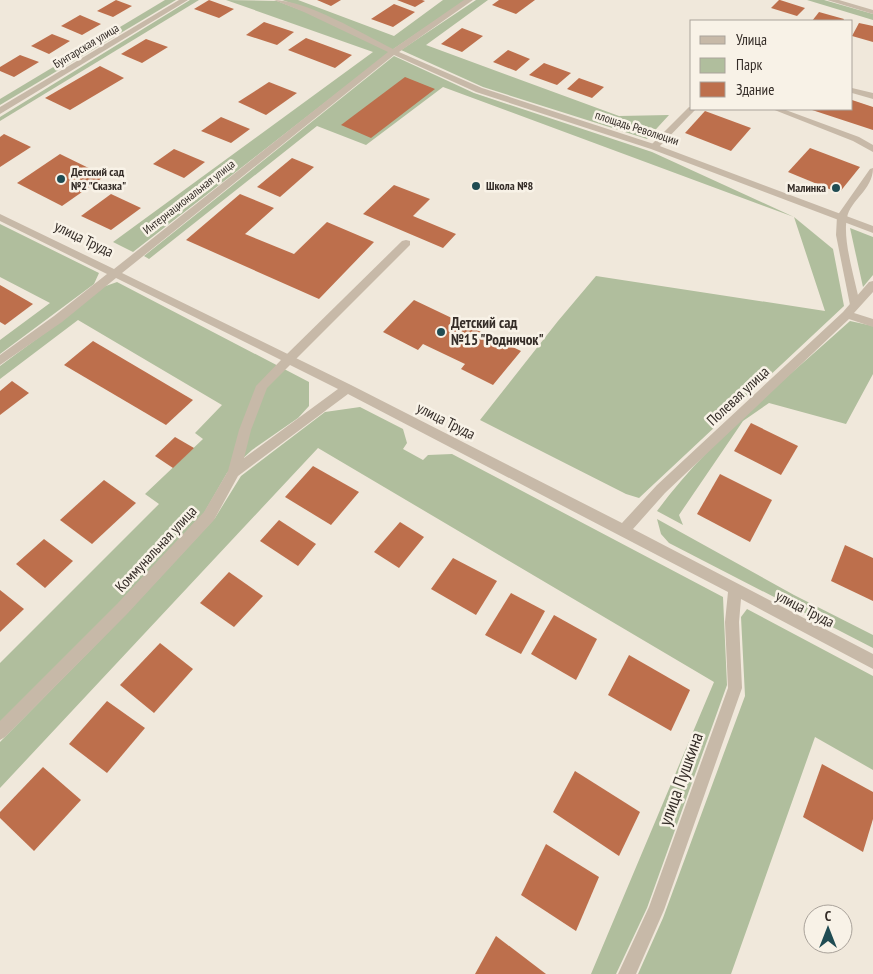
<svg xmlns="http://www.w3.org/2000/svg" width="873" height="974" viewBox="0 0 873 974" font-family="'PT Sans Narrow',sans-serif">
<style>
.green{fill:#b0be9d}
.building{fill:#bd6f4c}
.lines{fill:none;stroke-linecap:round;stroke-linejoin:round}
.lane{fill:#c7b9a8;fill-rule:evenodd}
.street{fill:#c7b9a8;fill-rule:evenodd}
.poi-dot{fill:#204c53;stroke:#f8f2e7;stroke-width:2}
.labels{text-anchor:middle;stroke-width:5;stroke-linejoin:round;paint-order:stroke}
.far-street-label{font-size:12px;fill:#352d28;stroke:#f8f2e7}
.far-poi-label{font-size:12px;font-weight:bold;fill:#352d28;stroke:#f8f2e7;text-anchor:start}
.street-label{font-size:15px;fill:#352d28;stroke:#f8f2e7}
.poi-label{font-size:15px;font-weight:bold;fill:#352d28;stroke:#f8f2e7;text-anchor:start}
.near-street-label{font-size:18px;fill:#352d28;stroke:#f8f2e7}
</style>
<rect width="100%" height="100%" fill="#f0e8db"/>
<g class="green">
<path d="M165,0H176L0,105V99Z"/>
<path d="M190,0H199L0,121V117Z"/>
<path d="M226,0L277,1L306,12L390,52L133,252L113,242L373,52Z"/>
<path d="M282,0H298L394,36L443,0H466L392,50L308,9Z"/>
<path d="M476,0H488L426,45L619,116L669,115L647,139L483,87L401,50Z"/>
<path d="M807,0H824L873,14V20Z"/>
<path d="M394,56L474,93L652,152L794,217L833,249L844,306L639,498L626,494L480,420L558,321L596,276L825,311L794,217L443,87L366,145L317,126L149,259L144,256Z"/>
<path d="M0,224L99,273L94,284L0,354V340L50,303L0,277Z"/>
<path d="M850,228L873,237V275L863,287Z"/>
<path d="M117,282L309,382V406L298,418L252,450L227,473L204,513L118,604L0,723V663L159,504L145,494L203,439L195,433L222,405L78,320L0,379V366L61,321L103,287Z"/>
<path d="M850,321L873,326V374L846,424L769,403L743,421L679,515L683,525L657,511C708,441 786,379 850,321Z"/>
<path d="M360,407L403,429L407,443L403,449L423,460L428,455L452,454L723,597L727,685L647,908L616,974H591L714,682L318,448L0,788V742L125,615L215,518L241,476L325,412Z"/>
<path d="M657,519L794,595L873,635V648L669,543L661,534Z"/>
<path d="M747,609L873,676V770L815,737L731,974H638L663,918L745,696L741,617Z"/>
</g>
<g class="building">
<path d="M116,0L132,6L113,17L97,11Z"/>
<path d="M209,0L234,9L219,18L194,9Z"/>
<path d="M317,0H341L331,6Z"/>
<path d="M397,0H422L425,1L415,7Z"/>
<path d="M499,0H535L516,14L492,5Z"/>
<path d="M779,0H780L805,8L797,16L771,8Z"/>
<path d="M394,4L415,12L393,27L371,19Z"/>
<path d="M819,12L844,19L843,21H812Z"/>
<path d="M80,15L101,24L82,35L61,26Z"/>
<path d="M264,22L294,32L277,45L246,35Z"/>
<path d="M859,23L873,26V42L852,36Z"/>
<path d="M462,28L483,36L462,52L441,44Z"/>
<path d="M52,34L70,41L49,54L31,46Z"/>
<path d="M306,38L352,55L335,68L288,50Z"/>
<path d="M146,39L168,47L142,63L121,54Z"/>
<path d="M508,50L530,59L516,71L493,62Z"/>
<path d="M20,55L39,62L14,77L0,71V67Z"/>
<path d="M544,63L571,73L557,85L529,75Z"/>
<path d="M100,66L124,78L70,110L45,98Z"/>
<path d="M405,77L435,89L371,138L341,125Z"/>
<path d="M579,78L604,87L592,98L567,89Z"/>
<path d="M269,82L297,93L266,115L238,102Z"/>
<path d="M852,100L873,107V130L809,109H852Z"/>
<path d="M705,111L751,128L731,151L685,133Z"/>
<path d="M221,117L250,129L231,143L201,131Z"/>
<path d="M4,134L31,147L0,167V137Z"/>
<path d="M810,148L860,167L839,193L788,172Z"/>
<path d="M174,149L205,162L184,178L153,164Z"/>
<path d="M60,154L105,176L62,206L17,183Z"/>
<path d="M292,158L314,167L280,197L257,187Z"/>
<path d="M394,185L430,199L413,216L456,234L443,248L363,214Z"/>
<path d="M111,194L141,208L111,230L81,216Z"/>
<path d="M240,194L274,208L245,234L294,254L327,222L374,242L319,299L186,240Z"/>
<path d="M0,285L33,304L5,325L0,322Z"/>
<path d="M414,300L521,351L493,385L461,369L465,364L423,344L418,350L383,332Z"/>
<path d="M93,341L193,400L166,425L64,365Z"/>
<path d="M12,381L29,393L0,415V391Z"/>
<path d="M751,423L798,446L781,475L734,451Z"/>
<path d="M175,437L194,448L173,468L155,456Z"/>
<path d="M313,466L359,492L331,525L285,497Z"/>
<path d="M720,474L772,500L750,542L697,514Z"/>
<path d="M104,480L136,503L92,544L60,520Z"/>
<path d="M279,520L316,544L298,566L260,541Z"/>
<path d="M400,522L424,537L399,568L374,552Z"/>
<path d="M44,539L73,561L45,588L16,564Z"/>
<path d="M845,545L873,558V601L831,581Z"/>
<path d="M453,558L497,581L476,615L431,589Z"/>
<path d="M229,572L263,596L234,627L200,603Z"/>
<path d="M0,590L24,609L0,632Z"/>
<path d="M511,593L545,611L521,654L485,635Z"/>
<path d="M554,615L597,639L576,680L531,654Z"/>
<path d="M160,643L193,669L154,713L120,685Z"/>
<path d="M629,655L690,690L671,731L608,695Z"/>
<path d="M107,701L145,728L107,773L69,744Z"/>
<path d="M822,764L873,792V819L863,852L803,817Z"/>
<path d="M43,767L81,800L34,851L0,818V812Z"/>
<path d="M575,771L640,812L619,856L553,812Z"/>
<path d="M546,844L599,877L576,931L521,895Z"/>
<path d="M496,936L546,974H475Z"/>
</g>
<g class="lines">
<g class="lane">
<path d="M852,88L873,93V99L852,93Z"/>
<path d="M689,107L696,109L657,149H651V145Z"/>
<path d="M772,109H783L859,137L873,145V152L853,141Z"/>
<path d="M873,168C873,190 850,200 847,218C842,240 856,282 860,305L855,309L850,305L836,235L837,216L870,169Z"/>
<path d="M406,240L410,241V245L293,362H285L283,359L285,356L402,241Z"/>
</g>
<g class="street">
<path d="M179,0H188L0,114V107Z"/>
<path d="M274,0C306,0 363,34 393,49L464,0H473L399,52L482,88L657,145L873,226V233L651,149L476,92L394,55L122,273L351,385L622,523L657,485L843,312L869,282L873,281V292L854,313L873,319V327L849,319L665,493L633,529L873,654V669L741,599L739,622L742,688L664,910L636,974H618L649,907L728,688L725,622L728,592L348,394L238,476L214,520L127,614L5,737L0,740V721L117,604L204,512L228,471L239,430L256,386L281,360L116,278L62,322L0,365V355L54,316L107,274L0,221V214L114,269L388,52L304,12ZM290,365L338,389L244,458L251,430L267,388Z"/>
<path d="M827,0H839L873,10V14Z"/>
</g>
</g>
<g class="poi-dot">
<circle cx="61" cy="179" r="5"/>
<circle cx="476" cy="186" r="5"/>
<circle cx="836" cy="188" r="5"/>
<circle cx="441" cy="332" r="5"/>
</g>
<g class="labels">
<g class="far-street-label">
<text transform="translate(86 46) rotate(-31)" y="4">Бунтарская улица</text>
<text transform="translate(637 128) rotate(18)" y="4">площадь Революции</text>
<text transform="translate(189 197) rotate(-38)" y="4">Интернациональная улица</text>
</g>
<g class="far-poi-label">
<text x="71" y="176">Детский сад<tspan x="71" dy="14">№2 "Сказка"</tspan></text>
<text x="486" y="190">Школа №8</text>
<text x="826" y="192" text-anchor="end">Малинка</text>
</g>
<g class="street-label">
<text transform="translate(84 239) rotate(26)" y="5">улица Труда</text>
<text transform="translate(738 396) rotate(-43)" y="5">Полевая улица</text>
<text transform="translate(446 421) rotate(27)" y="5">улица Труда</text>
<text transform="translate(156 549) rotate(-47)" y="5">Коммунальная улица</text>
<text transform="translate(805 609) rotate(27)" y="5">улица Труда</text>
</g>
<g class="poi-label">
<text x="451" y="328">Детский сад<tspan x="451" dy="17">№15 "Родничок"</tspan></text>
</g>
<g class="near-street-label">
<text transform="translate(681 779) rotate(-70)" y="6">улица Пушкина</text>
</g>
</g>
<rect x="690" y="20" width="162" height="90" fill="#f8f2e7" stroke="#aaa39b"/>
<rect x="700" y="36" width="25" height="8" fill="#c7b9a8" stroke="#aaa39b"/>
<text x="736" y="45" font-size="15" fill="#352d28">Улица</text>
<rect x="700" y="58" width="25" height="15" fill="#b0be9d" stroke="#aaa39b"/>
<text x="736" y="70" font-size="15" fill="#352d28">Парк</text>
<rect x="700" y="82" width="25" height="15" fill="#bd6f4c" stroke="#aaa39b"/>
<text x="736" y="95" font-size="15" fill="#352d28">Здание</text>
<g transform="translate(828 929)"><circle r="24" fill="#f8f2e7" stroke="#aaa39b"/>
<path d="M0-4L9 19L0 12L-9 19Z" fill="#204c53"/>
<text y="-8" font-size="14" font-weight="bold" text-anchor="middle" fill="#352d28">С</text>
</g>
</svg>
